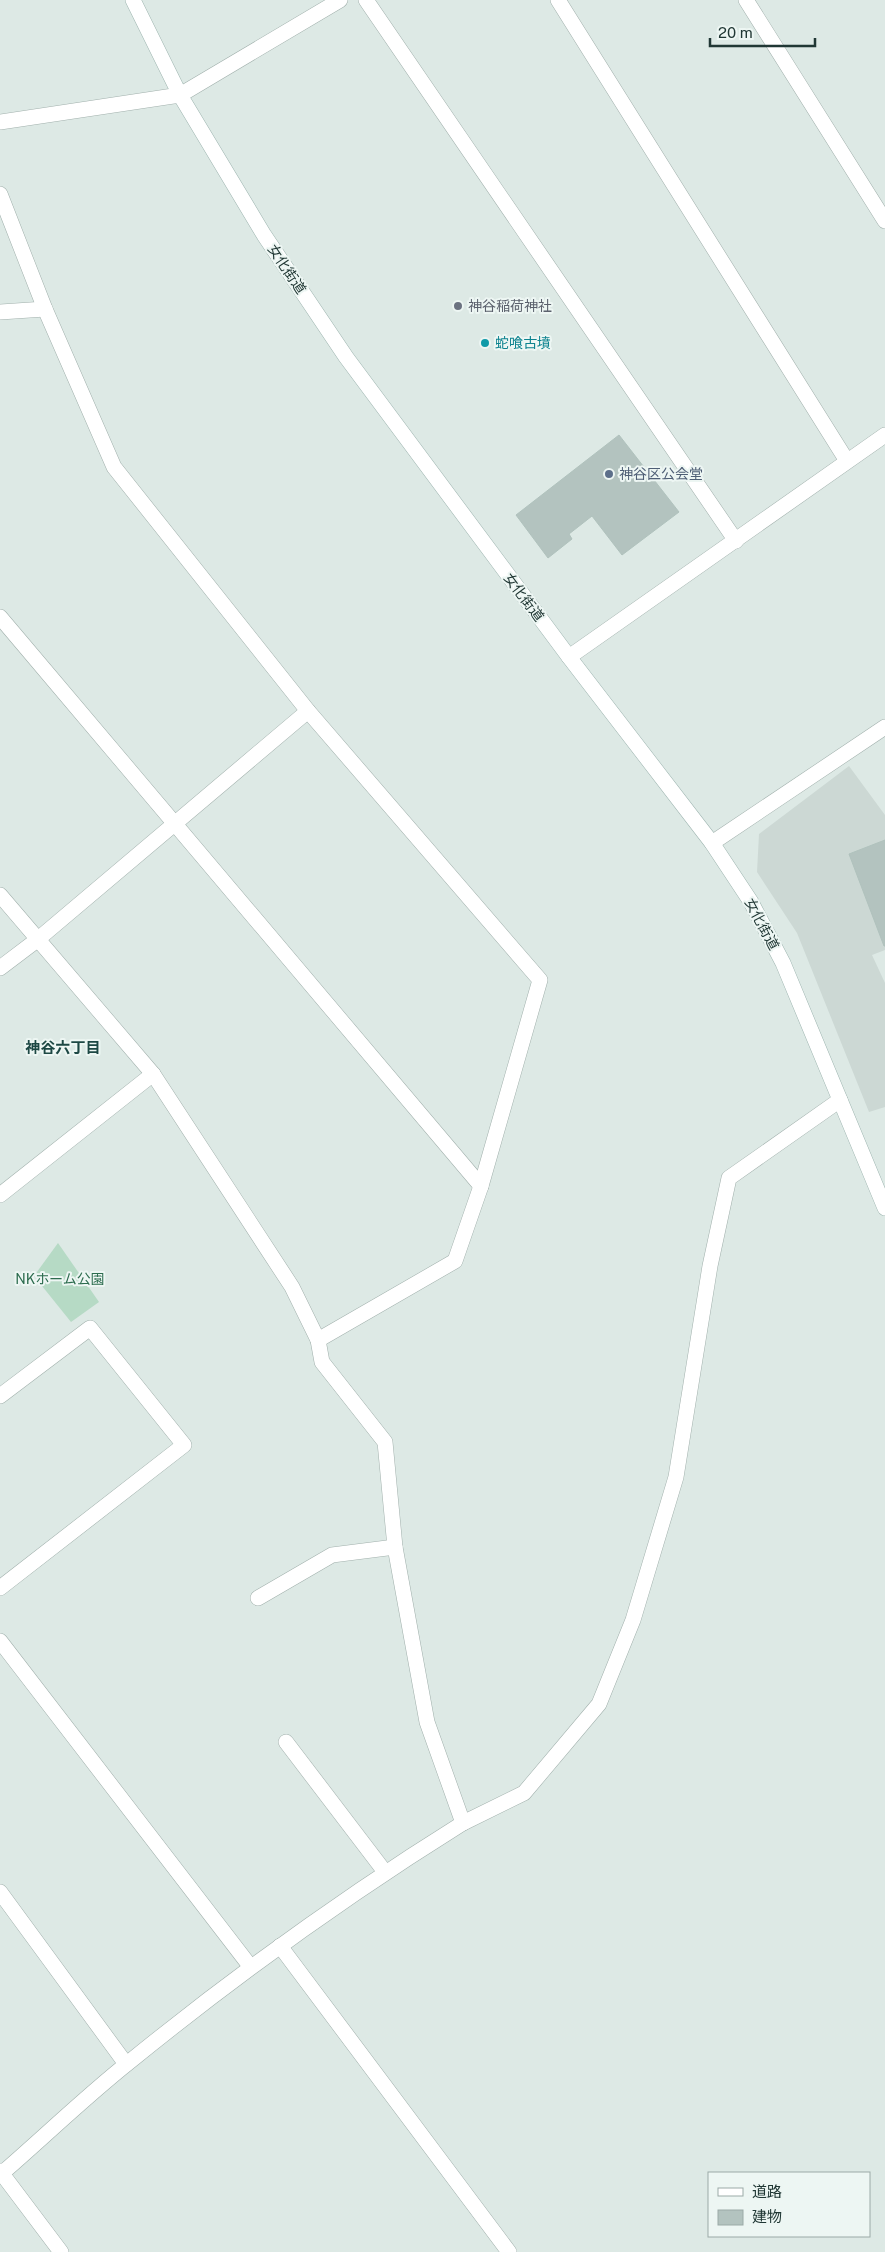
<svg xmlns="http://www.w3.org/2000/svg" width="885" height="2252" viewBox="0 0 885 2252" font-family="'Public Sans','Noto Sans JP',sans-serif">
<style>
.built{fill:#ccd8d4}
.green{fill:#b6dac5}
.building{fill:#b3c3bf;stroke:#b0c2bd}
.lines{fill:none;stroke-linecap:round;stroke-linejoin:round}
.street-casing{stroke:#a1b0ac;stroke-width:16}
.secondary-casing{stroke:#9db4af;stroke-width:16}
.street{stroke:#fff;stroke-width:15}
.secondary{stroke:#fff;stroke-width:15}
.worship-dot{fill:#6b7280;stroke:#edf6f3;stroke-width:2}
.culture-dot{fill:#0f9aa8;stroke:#edf6f3;stroke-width:2}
.service-dot{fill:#5c6f8a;stroke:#edf6f3;stroke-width:2}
.labels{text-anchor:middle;stroke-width:4;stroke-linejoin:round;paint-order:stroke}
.street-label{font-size:14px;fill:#203734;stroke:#edf6f3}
.worship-label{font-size:14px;fill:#5b616d;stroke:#edf6f3;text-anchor:start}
.culture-label{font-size:14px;fill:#0d838f;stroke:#edf6f3;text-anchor:start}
.service-label{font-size:14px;fill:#4e5e75;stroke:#edf6f3;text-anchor:start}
.park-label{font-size:14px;fill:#2c6c4e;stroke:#edf6f3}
.neighbourhood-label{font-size:15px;font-weight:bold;fill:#1d4844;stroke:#edf6f3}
</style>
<rect width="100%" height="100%" fill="#dde9e5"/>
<path class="built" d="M849,766L885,815V950L872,955L885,983V1107L869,1112L797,933L757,872L759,834Z"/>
<path class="green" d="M58,1243L99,1302L71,1322L34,1276Z"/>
<g class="building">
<path d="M619,435L679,512L622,555L592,516L569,534L572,539L548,558L516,515Z"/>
<path d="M885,840V946H884L849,854Z"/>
</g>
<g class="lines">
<defs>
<g id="street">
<path d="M366,0L736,541"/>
<path d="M558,0L847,461"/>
<path d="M746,0L885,221"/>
<path d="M0,122L180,95L340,0"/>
<path d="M0,194L45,309L114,467L308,711L540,980L481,1186L455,1261L318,1340"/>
<path d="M0,312L45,309"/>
<path d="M0,617L481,1186"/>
<path d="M569,657L885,435"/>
<path d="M712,843L885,727"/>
<path d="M0,895L153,1074L292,1287L318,1340L322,1362L385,1442L395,1547L427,1722L463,1823C346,1896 235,1976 128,2063C84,2098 43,2138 0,2175"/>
<path d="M0,968L37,940L308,711"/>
<path d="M0,1195L153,1074"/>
<path d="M0,1396L90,1328L184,1445L0,1588"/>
<path d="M258,1598L332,1555L395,1547"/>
<path d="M0,1641L250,1966"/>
<path d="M286,1742L385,1872"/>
<path d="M463,1823L524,1793L599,1704L633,1620L676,1477L710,1266L729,1178L840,1100"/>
<path d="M0,1892L126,2064"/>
<path d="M280,1946L509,2252"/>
<path d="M0,2171L61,2252"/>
</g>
<path id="secondary" d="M133,0L180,95L264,235L346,357L569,657L712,843L751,902L783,963L885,1208"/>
</defs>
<use href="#street" class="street-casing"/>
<use href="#secondary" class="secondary-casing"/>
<use href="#street" class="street"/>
<use href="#secondary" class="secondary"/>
</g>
<circle class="worship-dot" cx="458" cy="306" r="5"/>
<circle class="culture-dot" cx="485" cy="343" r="5"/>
<circle class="service-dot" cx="609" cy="474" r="5"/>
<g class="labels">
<g class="street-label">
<text transform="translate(287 269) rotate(56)" y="5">女化街道</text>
<text transform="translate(524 597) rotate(53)" y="5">女化街道</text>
<text transform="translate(762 924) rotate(62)" y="5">女化街道</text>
</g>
<g class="worship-label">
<text x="468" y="311">神谷稲荷神社</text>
</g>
<g class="culture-label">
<text x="495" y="348">蛇喰古墳</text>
</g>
<g class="service-label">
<text x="619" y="479">神谷区公会堂</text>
</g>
<g class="park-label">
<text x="60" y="1284">NKホーム公園</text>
</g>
<g class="neighbourhood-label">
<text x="63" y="1053">神谷六丁目</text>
</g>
</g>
<rect x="708" y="2172" width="162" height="65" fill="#edf6f3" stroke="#9baaa7"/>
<rect x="718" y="2188" width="25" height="8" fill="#ffffff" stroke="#9baaa7"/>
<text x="752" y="2197" font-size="15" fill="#203734">道路</text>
<rect x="718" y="2210" width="25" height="15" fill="#b3c3bf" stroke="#9baaa7"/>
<text x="752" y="2222" font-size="15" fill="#203734">建物</text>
<path d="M710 38v8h105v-8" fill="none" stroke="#203734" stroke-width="2.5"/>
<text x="718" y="38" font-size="15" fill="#203734" stroke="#edf6f3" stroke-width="4" paint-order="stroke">20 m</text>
</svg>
